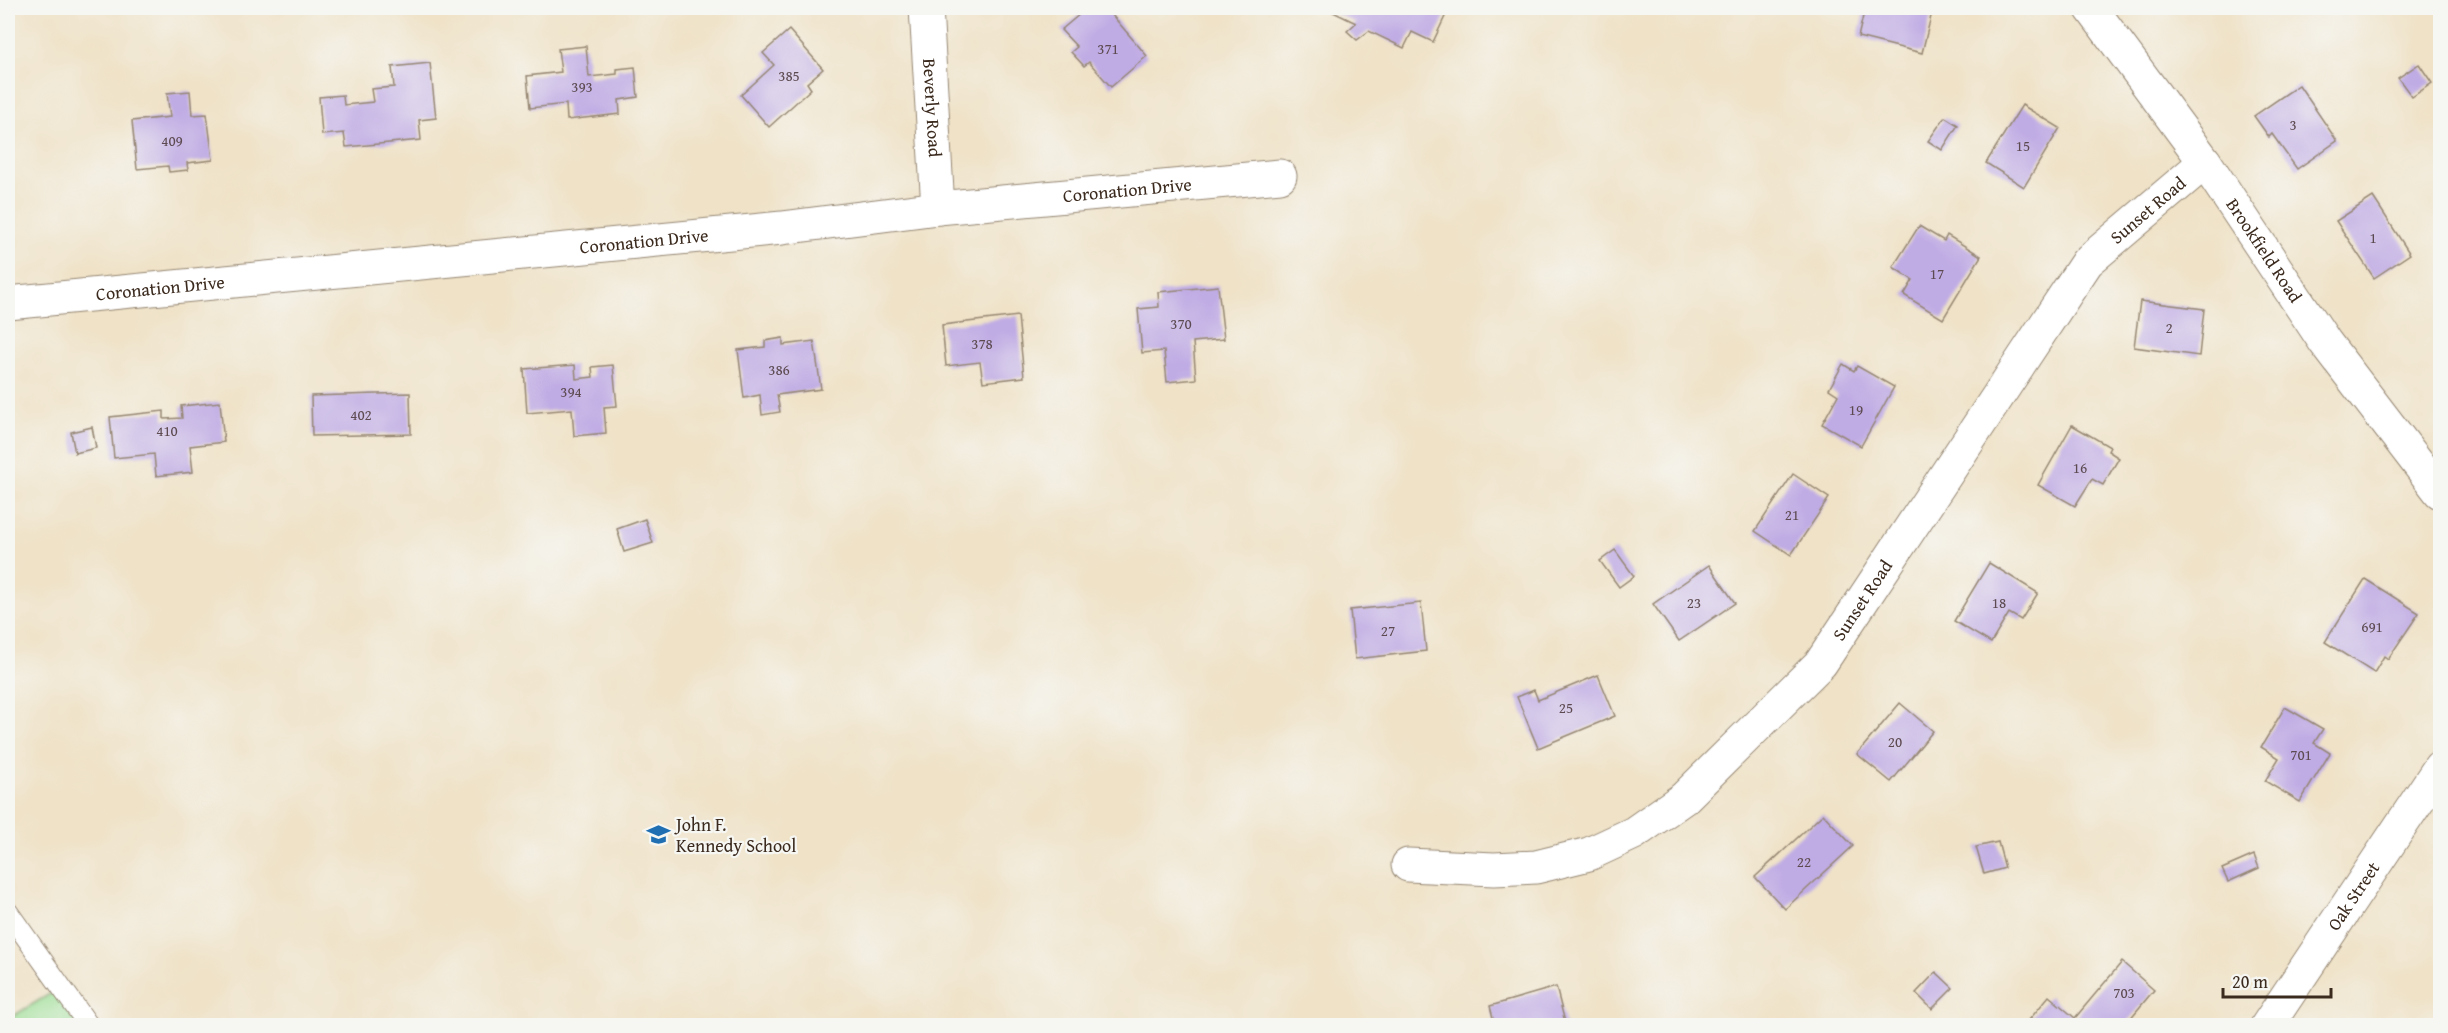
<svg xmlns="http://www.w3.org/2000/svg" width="2448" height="1033" viewBox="0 0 2448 1033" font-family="'Gentium Book Plus',serif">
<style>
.green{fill:#9cde94;stroke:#6c8459;stroke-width:1.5}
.building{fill:#c0ace4}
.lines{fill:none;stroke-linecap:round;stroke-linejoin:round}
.service-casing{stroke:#958672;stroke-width:22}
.minor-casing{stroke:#958672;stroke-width:35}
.secondary-casing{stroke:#958672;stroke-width:35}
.service{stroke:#fff;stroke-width:20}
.minor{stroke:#fff;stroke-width:33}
.secondary{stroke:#fff;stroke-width:33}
.labels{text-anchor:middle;stroke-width:4.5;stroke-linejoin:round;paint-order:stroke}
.number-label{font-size:15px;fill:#5c4a50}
.street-label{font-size:18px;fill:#3b2a1e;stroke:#f6f6f2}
.poi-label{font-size:18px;fill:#3b2a1e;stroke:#f6f6f2;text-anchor:start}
</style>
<rect width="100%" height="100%" fill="#f6f6f2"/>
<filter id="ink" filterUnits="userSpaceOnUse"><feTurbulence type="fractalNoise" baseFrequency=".0167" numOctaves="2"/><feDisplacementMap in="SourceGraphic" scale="12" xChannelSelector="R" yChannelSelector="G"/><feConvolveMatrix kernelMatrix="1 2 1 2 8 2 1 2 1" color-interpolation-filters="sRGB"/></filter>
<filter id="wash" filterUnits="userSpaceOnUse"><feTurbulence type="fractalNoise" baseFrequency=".008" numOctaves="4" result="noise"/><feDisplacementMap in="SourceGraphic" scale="24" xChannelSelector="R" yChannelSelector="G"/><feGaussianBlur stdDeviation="1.35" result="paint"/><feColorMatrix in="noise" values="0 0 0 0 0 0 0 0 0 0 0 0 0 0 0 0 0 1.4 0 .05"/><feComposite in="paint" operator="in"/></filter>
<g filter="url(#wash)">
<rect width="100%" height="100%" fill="#efe2c7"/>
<path class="green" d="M58,989L80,1026H8V1019Z"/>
<g id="blocks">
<g class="building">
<path d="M1087,8H1106L1147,56L1111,87L1089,62L1084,66L1071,52L1077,47L1061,30Z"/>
<path d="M1335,8H1449L1433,42L1412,32L1404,48L1369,31L1357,40L1347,31L1356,23L1333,12Z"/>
<path d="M1865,8H1933L1922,53L1858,37Z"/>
<path d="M789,30L823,69L807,83L811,89L769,127L741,95L774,65L763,53Z"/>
<path d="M586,46L589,77L617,74V69L635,67L638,97L619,100L620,114L567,120L566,104L530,108L527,76L561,72L558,49Z"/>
<path d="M430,63L436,118L419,120L421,140L346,147L344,133L322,135L319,97L343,95L344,105L373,102L371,89L394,87L392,67Z"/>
<path d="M2419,64L2432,83L2412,97L2398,78Z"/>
<path d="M2299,85L2337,141L2297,169L2272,134L2269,137L2254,116Z"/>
<path d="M190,91L192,115L207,114L213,160L187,163L188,170L169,172L168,166L137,169L132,121L170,117L167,93Z"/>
<path d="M2022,105L2060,128L2024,187L1986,163Z"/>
<path d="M1945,117L1958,125L1942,150L1928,141Z"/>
<path d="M2373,197L2410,254L2374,278L2336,221Z"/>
<path d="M1919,226L1944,241L1947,235L1981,256L1943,319L1904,295L1913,280L1893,267Z"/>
<path d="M1218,286L1224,339L1193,342L1196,379L1167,382L1164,351L1142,353L1138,309L1159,307L1158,292Z"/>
<path d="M2140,301L2204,309L2199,356L2134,347Z"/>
<path d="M1018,316L1024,377L983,382L980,362L946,366L942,325Z"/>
<path d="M783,338V345L814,341L821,389L777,395L780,412L762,415L760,395L744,398L738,350L765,347V341Z"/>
<path d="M1843,364L1854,371L1857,366L1894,387L1861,446L1822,424L1838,395L1829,389Z"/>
<path d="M575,365L576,379L593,377L592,367L613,365L617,406L604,407L606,433L574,436L572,409L527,413L524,369Z"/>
<path d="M410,393L411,434L312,436L311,396Z"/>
<path d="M220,402L224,442L190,446L193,472L156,476L154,454L114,458L110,417L164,411V419L182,418L181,406Z"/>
<path d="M2072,425L2110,447L2108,451L2119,458L2103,485L2092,479L2075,506L2038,485Z"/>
<path d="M92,427L96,448L75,453L71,432Z"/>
<path d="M1793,474L1829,498L1791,555L1755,531Z"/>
<path d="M645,519L653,543L624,552L617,529Z"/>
<path d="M1615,550L1634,576L1619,587L1600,561Z"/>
<path d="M1989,563L2038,593L2021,620L2009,613L1991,643L1954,621Z"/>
<path d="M1709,565L1735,603L1679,641L1653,604Z"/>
<path d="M2365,579L2419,613L2388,659L2384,656L2374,673L2325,642Z"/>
<path d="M1421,603L1426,651L1355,659L1350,610Z"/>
<path d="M1598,675L1615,716L1538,748L1517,697L1534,690L1538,700Z"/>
<path d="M1900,703L1933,731L1891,782L1857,754Z"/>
<path d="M2285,707L2323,729L2314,743L2330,753L2300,802L2265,781L2279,758L2261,747Z"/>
<path d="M1823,814L1853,846L1785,909L1755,877Z"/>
<path d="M1998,842L2005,868L1984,874L1976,847Z"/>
<path d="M2254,855L2259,868L2228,882L2222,869Z"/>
<path d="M2122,962L2154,990L2124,1026H2024L2049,996L2075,1018Z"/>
<path d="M1936,972L1953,988L1932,1009L1916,993Z"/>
<path d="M1556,987L1566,1026H1495L1490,1006Z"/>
</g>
</g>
</g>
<g filter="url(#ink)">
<use href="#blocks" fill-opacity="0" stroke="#958672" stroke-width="1.5"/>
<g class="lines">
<defs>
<path id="service" d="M8,912L89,1026"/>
<g id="minor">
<path id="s1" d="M926,8L938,208"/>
<path id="s2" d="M2091,8L2205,162L2325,342L2440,492"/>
<path id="s3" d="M8,303L782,228L938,208L1280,176"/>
<path id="s4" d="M1408,865L1494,869L1536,867L1589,854L1634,833L1684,798L1821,663L2087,262L2205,162"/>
</g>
<g id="secondary">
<path id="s5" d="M2267,1026L2440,767"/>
</g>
</defs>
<use href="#service" class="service-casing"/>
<use href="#minor" class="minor-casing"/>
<use href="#secondary" class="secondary-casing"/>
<use href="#service" class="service"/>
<use href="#minor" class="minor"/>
<use href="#secondary" class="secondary"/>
</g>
</g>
<defs>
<symbol id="school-bare" viewBox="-9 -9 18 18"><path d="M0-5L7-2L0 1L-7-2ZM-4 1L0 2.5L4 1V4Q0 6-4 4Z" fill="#1f6fb2" stroke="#f6f6f2" stroke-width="2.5" paint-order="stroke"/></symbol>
</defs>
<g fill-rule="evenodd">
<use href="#school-bare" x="642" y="818" width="33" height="33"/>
</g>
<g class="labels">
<g class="number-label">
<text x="1108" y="54">371</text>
<text x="789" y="81">385</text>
<text x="582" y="92">393</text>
<text x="2293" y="130">3</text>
<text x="172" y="146">409</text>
<text x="2023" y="151">15</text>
<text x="2373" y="243">1</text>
<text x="1937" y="279">17</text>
<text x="1181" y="329">370</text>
<text x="2169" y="333">2</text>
<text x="982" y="349">378</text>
<text x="779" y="375">386</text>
<text x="571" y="397">394</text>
<text x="1856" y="415">19</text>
<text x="361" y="420">402</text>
<text x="167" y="436">410</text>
<text x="2080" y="473">16</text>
<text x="1792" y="520">21</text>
<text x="1694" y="608">23</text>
<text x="1999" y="608">18</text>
<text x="2372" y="632">691</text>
<text x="1388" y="636">27</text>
<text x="1566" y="713">25</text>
<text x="1895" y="747">20</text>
<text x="2301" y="760">701</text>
<text x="1804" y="867">22</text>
<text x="2124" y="998">703</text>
</g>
<g class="street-label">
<text dy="6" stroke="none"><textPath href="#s1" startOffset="100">Beverly Road</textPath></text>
<text dy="6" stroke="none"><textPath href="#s3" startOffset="1125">Coronation Drive</textPath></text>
<text dy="6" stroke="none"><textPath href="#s4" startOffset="1047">Sunset Road</textPath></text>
<text dy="6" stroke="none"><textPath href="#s3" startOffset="639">Coronation Drive</textPath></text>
<text dy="6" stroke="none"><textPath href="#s2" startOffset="298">Brookfield Road</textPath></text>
<text dy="6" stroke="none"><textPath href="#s3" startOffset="153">Coronation Drive</textPath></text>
<text dy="6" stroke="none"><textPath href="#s4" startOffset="561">Sunset Road</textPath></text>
<text dy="6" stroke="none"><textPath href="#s5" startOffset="156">Oak Street</textPath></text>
</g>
<g class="poi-label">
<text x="676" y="831">John F.<tspan x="676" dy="21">Kennedy School</tspan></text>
</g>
</g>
<rect width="2448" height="1033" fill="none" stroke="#f6f6f2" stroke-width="30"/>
<path d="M2223 988v9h108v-9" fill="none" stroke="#3b2a1e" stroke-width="3"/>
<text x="2232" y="988" font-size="18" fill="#3b2a1e" stroke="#f6f6f2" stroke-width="4.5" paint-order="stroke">20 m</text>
</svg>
